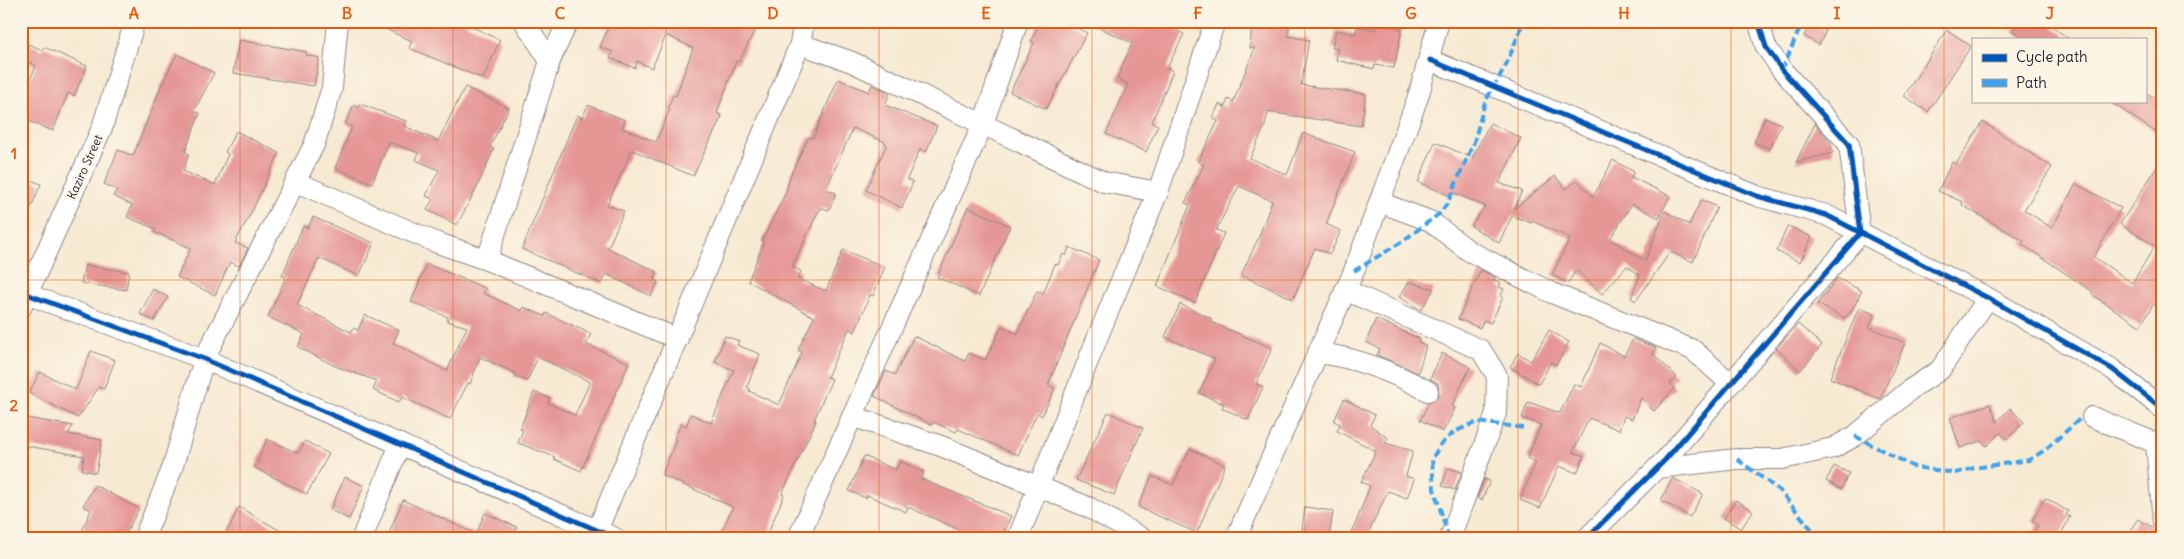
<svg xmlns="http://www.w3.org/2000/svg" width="2184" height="559" viewBox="0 0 2184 559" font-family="Delius,sans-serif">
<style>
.building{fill:#e59796}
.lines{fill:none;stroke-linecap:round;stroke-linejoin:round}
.street-casing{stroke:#8c8687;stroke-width:22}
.street{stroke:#fff;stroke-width:20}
.quiet{stroke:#3ea2ec;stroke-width:4;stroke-dasharray:8 4;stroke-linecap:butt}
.cycleway-casing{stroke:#fcf5e5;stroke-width:8}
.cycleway{stroke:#0057b8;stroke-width:5}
.grid{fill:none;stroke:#e8590c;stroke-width:1;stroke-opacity:0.55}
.labels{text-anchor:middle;stroke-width:5;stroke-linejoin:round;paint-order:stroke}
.street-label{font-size:12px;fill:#22223b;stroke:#fcf5e5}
.neatline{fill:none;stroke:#e8590c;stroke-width:2}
.grid-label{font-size:16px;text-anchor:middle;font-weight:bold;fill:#e8590c}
</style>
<rect width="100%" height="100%" fill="#fcf5e5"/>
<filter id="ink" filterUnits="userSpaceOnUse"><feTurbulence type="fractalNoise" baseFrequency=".02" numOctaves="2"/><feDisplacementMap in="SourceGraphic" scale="10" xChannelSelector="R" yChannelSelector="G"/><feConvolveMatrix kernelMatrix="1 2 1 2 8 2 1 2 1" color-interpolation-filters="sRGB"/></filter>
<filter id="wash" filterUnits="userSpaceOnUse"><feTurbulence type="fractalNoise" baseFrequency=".0096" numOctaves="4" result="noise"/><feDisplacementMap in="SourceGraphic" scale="20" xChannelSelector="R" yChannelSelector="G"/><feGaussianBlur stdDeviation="1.12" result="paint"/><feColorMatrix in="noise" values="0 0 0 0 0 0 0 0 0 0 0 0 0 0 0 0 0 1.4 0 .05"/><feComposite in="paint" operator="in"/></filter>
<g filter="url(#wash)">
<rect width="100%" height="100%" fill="#f7ead3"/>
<g id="blocks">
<g class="building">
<path d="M367,21H460L500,40L483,79L409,48L412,41Z"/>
<path d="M611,21H759L739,62L736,61L717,113L722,116L693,176L632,150L607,205L624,211L608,248L657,272L654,280L658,282L651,296L606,274L602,284L522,249L577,115L582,118L588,105L625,120L622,128L656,142L670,109L668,108L673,95L676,96L693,48L666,35L652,68L637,61L635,68L610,58L613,52L600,47Z"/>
<path d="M1040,21H1063L1087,33L1046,109L1010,92L1034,43L1031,41Z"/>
<path d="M1085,21H1158L1184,34L1167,68L1173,71L1152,122L1158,125L1146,152L1106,134L1128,84L1117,79L1132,43Z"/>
<path d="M1273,21H1290L1288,36L1309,40L1301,85L1366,94L1361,126L1268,112L1265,126L1250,158L1287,175L1303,133L1355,152L1326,224L1341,231L1330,254L1315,248L1293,299L1241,275L1258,239L1272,201L1239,186L1216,230L1224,233L1195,303L1157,286L1190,205L1185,203L1204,165L1198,162L1218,121L1213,118L1219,104L1225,107L1228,99L1233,102L1255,48H1250L1252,22L1272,24Z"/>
<path d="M2019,21H2045L2069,39H2024L2013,31Z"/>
<path d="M1376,23L1402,29L1394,68L1375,65L1374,69L1336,60L1338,49L1332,48L1336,30L1355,34L1357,26L1375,30Z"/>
<path d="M1810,23L1826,31L1819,45L1804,36Z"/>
<path d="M1947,30L1971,46L1928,112L1904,96Z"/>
<path d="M239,40L307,52L306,55L319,58L314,86L233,73Z"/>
<path d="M29,44L42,50L44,47L87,66L74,96L68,93L53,131L21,118V99L36,66L23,59Z"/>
<path d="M177,54L214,73L194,111L200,113L185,152L189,154L183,171L215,185L228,154L225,152L236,131L279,153L253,209L235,243L248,248L239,266L230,262L215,295L177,277L191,248L154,232L156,229L127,217L132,205L113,196L117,190L104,184L118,150L133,156L161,86Z"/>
<path d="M838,79L869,92L872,85L890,93L885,105L937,126L926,152L920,149L907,179L913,182L902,208L866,190L886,146L885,142L853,128L826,189L836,193L829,210L822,208L818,212L792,267L801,271L798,279L826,291L843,250L885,267L873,296L870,295L855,332L849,329L827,377L832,379L814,420L816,421L782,494L784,495L766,538H718L733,507L662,475L676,440L674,439L681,424L686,426L691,414L711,423L734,370L715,362L725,336L739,341L737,345L760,354L747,387L750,388L749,391L779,405L802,352L798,350L814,317L748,281L764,242L762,241L786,192L790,176L809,137L813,138Z"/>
<path d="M465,87L509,108L490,147L494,149L476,189L457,225L427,210L433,199L426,196L439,170L416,160L419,153L389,142L372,183L335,168L352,127L345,124L354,105L358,108L360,104L406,121L404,126L438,141Z"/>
<path d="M2145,92L2163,103V137L2109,101H2145Z"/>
<path d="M1765,117L1781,124L1770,149L1754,142Z"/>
<path d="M1983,122L2052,167L2024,210L2052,228L2076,184L2121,208L2094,257L2132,283L2155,246L2120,224L2163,158V289L2140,326L2091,294L2093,292L2022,244L2024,241L1962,205L1963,202L1938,191L1952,162L1956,164Z"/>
<path d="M1490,123L1521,138L1499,183L1522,191L1514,209L1555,176L1566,189L1577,180L1593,197L1613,160L1634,172L1631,177L1670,196L1659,218L1632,204L1610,239L1645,261L1665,211L1689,225L1701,200L1717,207L1693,262L1670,252L1636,301L1631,298L1640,275L1627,266L1602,294L1576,270L1568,283L1552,275L1570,238L1532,221V223L1512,216L1499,243L1471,226L1485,206L1452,192L1450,196L1418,182L1435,142L1472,158Z"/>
<path d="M1815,124L1830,141L1833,153L1796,162Z"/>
<path d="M21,176L41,184L21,231Z"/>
<path d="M968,207L1010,226L979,296L937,277Z"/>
<path d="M313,217L374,243L359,276L319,258L297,305L351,332L353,328L358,330L365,315L399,330L393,343L447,371L467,327L447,321L448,317L411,302L427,264L485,288L483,293L522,311L523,307L545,316L546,313L591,334L586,344L629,363L581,471L554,459L555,457L518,443L523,430L520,429L534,392L550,398L548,403L575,415L590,382L538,357L527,381L514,376L515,373L480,357L470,384L468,383L450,419L402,397L399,402L373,390L377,381L335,366L298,347L304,334L268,317L286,277L282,276L303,226L308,228Z"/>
<path d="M1788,226L1812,237L1800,262L1776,251Z"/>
<path d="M1069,247L1099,260L1048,385L1055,388L1042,416L1037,413L1018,455L958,429L956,432L933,422L932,425L874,396L886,371L895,375L914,336L965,361L969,353L985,360L1002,326L1017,334L1037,291L1043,294L1055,264L1058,265L1063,254L1066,256Z"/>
<path d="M85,265L129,272L126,290L81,283Z"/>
<path d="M1481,270L1495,277L1494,280L1501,283L1499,287L1504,289L1501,296L1503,297L1491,323L1484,320L1480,328L1458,319Z"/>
<path d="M1837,278L1862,291L1852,310L1845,318L1817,304Z"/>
<path d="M1409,282L1434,289L1421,310L1399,297Z"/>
<path d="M153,289L168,297L154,321L140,314Z"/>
<path d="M1180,304L1212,319L1211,322L1272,348L1256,384L1263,387L1248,420L1222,408L1224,404L1199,393L1215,359L1165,337Z"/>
<path d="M1859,307L1875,315L1869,327L1905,343L1880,399L1830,378Z"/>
<path d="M1376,319L1420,339L1418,342L1426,346L1418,373L1377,355L1380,349L1366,342Z"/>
<path d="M1798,324L1822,345L1800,371L1776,348Z"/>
<path d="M1549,330L1569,342L1556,365L1551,362L1539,384L1510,367L1518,353L1531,361Z"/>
<path d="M1633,339L1656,348L1653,354L1677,377L1670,383L1675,388L1654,411L1641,398L1632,419L1624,416L1619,430L1589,418L1573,452L1584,456L1577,473L1559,466L1540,508L1520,500L1536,462L1527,458L1541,425L1522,418L1528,402L1560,413L1574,384L1581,387L1600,343L1624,356Z"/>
<path d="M91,351L115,360L104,389L99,387L78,418L29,393L40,372L76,390Z"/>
<path d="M1442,353L1470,367L1452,406L1455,408L1443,432L1420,420L1429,403L1439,396L1438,383L1430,379Z"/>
<path d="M1344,399L1375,415L1370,425L1388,438L1385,443L1413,451L1406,476L1414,479L1407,498L1388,491L1366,538H1350L1370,486L1361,482L1376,451L1337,431L1340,424L1334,421Z"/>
<path d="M1990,404L1997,422L2010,408L2024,422L2007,439L2000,433L1987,446L1981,441L1960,448L1950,418Z"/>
<path d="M1108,412L1143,428L1114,495L1076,480Z"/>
<path d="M21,417L73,426L68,434L102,440L96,473L82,470L84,456L21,445Z"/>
<path d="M267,439L298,453L305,441L329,454L307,494L255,468Z"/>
<path d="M1190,449L1225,465L1197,533L1138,507L1152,476L1173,485Z"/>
<path d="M864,456L896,470L900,461L924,472L921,479L1011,516L1001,538H978L908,507L906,512L867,495L866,498L849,491Z"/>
<path d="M1834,466L1849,473L1841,489L1826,481Z"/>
<path d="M1448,468L1462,472L1455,490L1442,486Z"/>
<path d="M345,477L364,486L349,519L330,510Z"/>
<path d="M1673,478L1703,494L1690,517L1661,500Z"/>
<path d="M1484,479L1490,481L1482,500L1477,498Z"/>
<path d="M95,485L139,509L123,538H79L91,510L83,506Z"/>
<path d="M2045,498L2068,511L2066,515L2070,517L2059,538H2046L2034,532L2038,525L2032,521Z"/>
<path d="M403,500L476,534L485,513L517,527L512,538H387Z"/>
<path d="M1736,500L1753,511L1741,529L1724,518Z"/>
<path d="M239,507L293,538H224Z"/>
<path d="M1305,507L1333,511L1329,538H1301Z"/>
<path d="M2138,519L2163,533V538H2125Z"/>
</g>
</g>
</g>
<g filter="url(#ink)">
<use href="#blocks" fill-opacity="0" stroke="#8c8687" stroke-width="1"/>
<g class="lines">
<defs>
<g id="street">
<path d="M524,21L550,61"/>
<path d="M800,44L852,62L1104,182L1158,192L1215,21"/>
<path d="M1430,60L1757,196L1826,215L1988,298L2112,369L2163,409"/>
<path d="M296,182L435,242L487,260L678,339"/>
<path d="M1379,202L1430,221L1469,251L1552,293L1693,350L1730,383"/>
<path d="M487,260L550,61L568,21"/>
<path d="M1345,290L1481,350L1497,376L1496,413L1450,538"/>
<path d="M21,292L204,359L615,538"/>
<path d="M21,308L102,128L135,21"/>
<path d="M1319,353C1358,358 1393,372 1428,391"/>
<path d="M852,416L941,446L1090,508L1142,538"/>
<path d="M2092,417L2163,446"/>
<path d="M2156,444L2163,521"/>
<path d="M1657,468L1737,459H1782L1833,448L1855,436L1911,389L1940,370L1988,298"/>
<path d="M144,538L172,469L204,359L314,145L332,88L338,21"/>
<path d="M362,538L400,444"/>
<path d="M594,538L800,44L804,21"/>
<path d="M798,538L983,124L1018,21"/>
<path d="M1018,538L1098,336L1158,192"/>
<path d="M1236,538L1354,271L1418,97L1439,21"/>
<path d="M1587,538L1665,460L1860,233L1849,144L1782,70L1766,47L1758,21"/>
</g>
</defs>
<use href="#street" class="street-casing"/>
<use href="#street" class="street"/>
<g class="quiet">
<path d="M1782,70L1803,21"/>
<path d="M1354,271L1400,243L1439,214L1447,204L1474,142L1485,102L1506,65L1524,21"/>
<path d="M1855,436L1914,467L1956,473L1974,468L2029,460L2045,450L2082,417"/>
<path d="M1737,459L1780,491L1813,531L1821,538"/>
<path d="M1449,538L1434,489L1432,459L1440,445L1454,432L1477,422L1524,428"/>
</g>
<defs>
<g id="cycleway">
<path d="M1430,60L1757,196L1826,215L1988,298L2112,369L2163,409"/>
<path d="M21,292L204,359L615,538"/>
<path d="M1587,538L1665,460L1860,233L1849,144L1782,70L1766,47L1758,21"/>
</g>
</defs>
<use href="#cycleway" class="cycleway-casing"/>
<use href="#cycleway" class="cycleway"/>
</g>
</g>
<path class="grid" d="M240,21V538M453,21V538M666,21V538M879,21V538M1092,21V538M1305,21V538M1518,21V538M1731,21V538M1944,21V538M21,280H2163"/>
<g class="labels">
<g class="street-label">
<text transform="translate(85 167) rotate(-66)" y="4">Kaziro Street</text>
</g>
</g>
<rect width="2184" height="559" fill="none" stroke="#fcf5e5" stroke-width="55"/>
<rect x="1972" y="38" width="175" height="65" fill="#fcf5e5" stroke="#a5a1a1"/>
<rect x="1982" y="54" width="25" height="8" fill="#0057b8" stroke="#a5a1a1"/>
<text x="2016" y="62" font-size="15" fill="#22223b">Cycle path</text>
<rect x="1982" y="79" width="25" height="8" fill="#3ea2ec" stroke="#a5a1a1"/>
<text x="2016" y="88" font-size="15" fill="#22223b">Path</text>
<rect x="28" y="28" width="2128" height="504" class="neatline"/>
<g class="grid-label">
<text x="134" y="19">A</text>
<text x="347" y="19">B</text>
<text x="560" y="19">C</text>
<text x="773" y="19">D</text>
<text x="986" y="19">E</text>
<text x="1198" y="19">F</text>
<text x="1411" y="19">G</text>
<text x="1624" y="19">H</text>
<text x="1837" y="19">I</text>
<text x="2050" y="19">J</text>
<text x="14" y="159">1</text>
<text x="14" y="411">2</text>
</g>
</svg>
